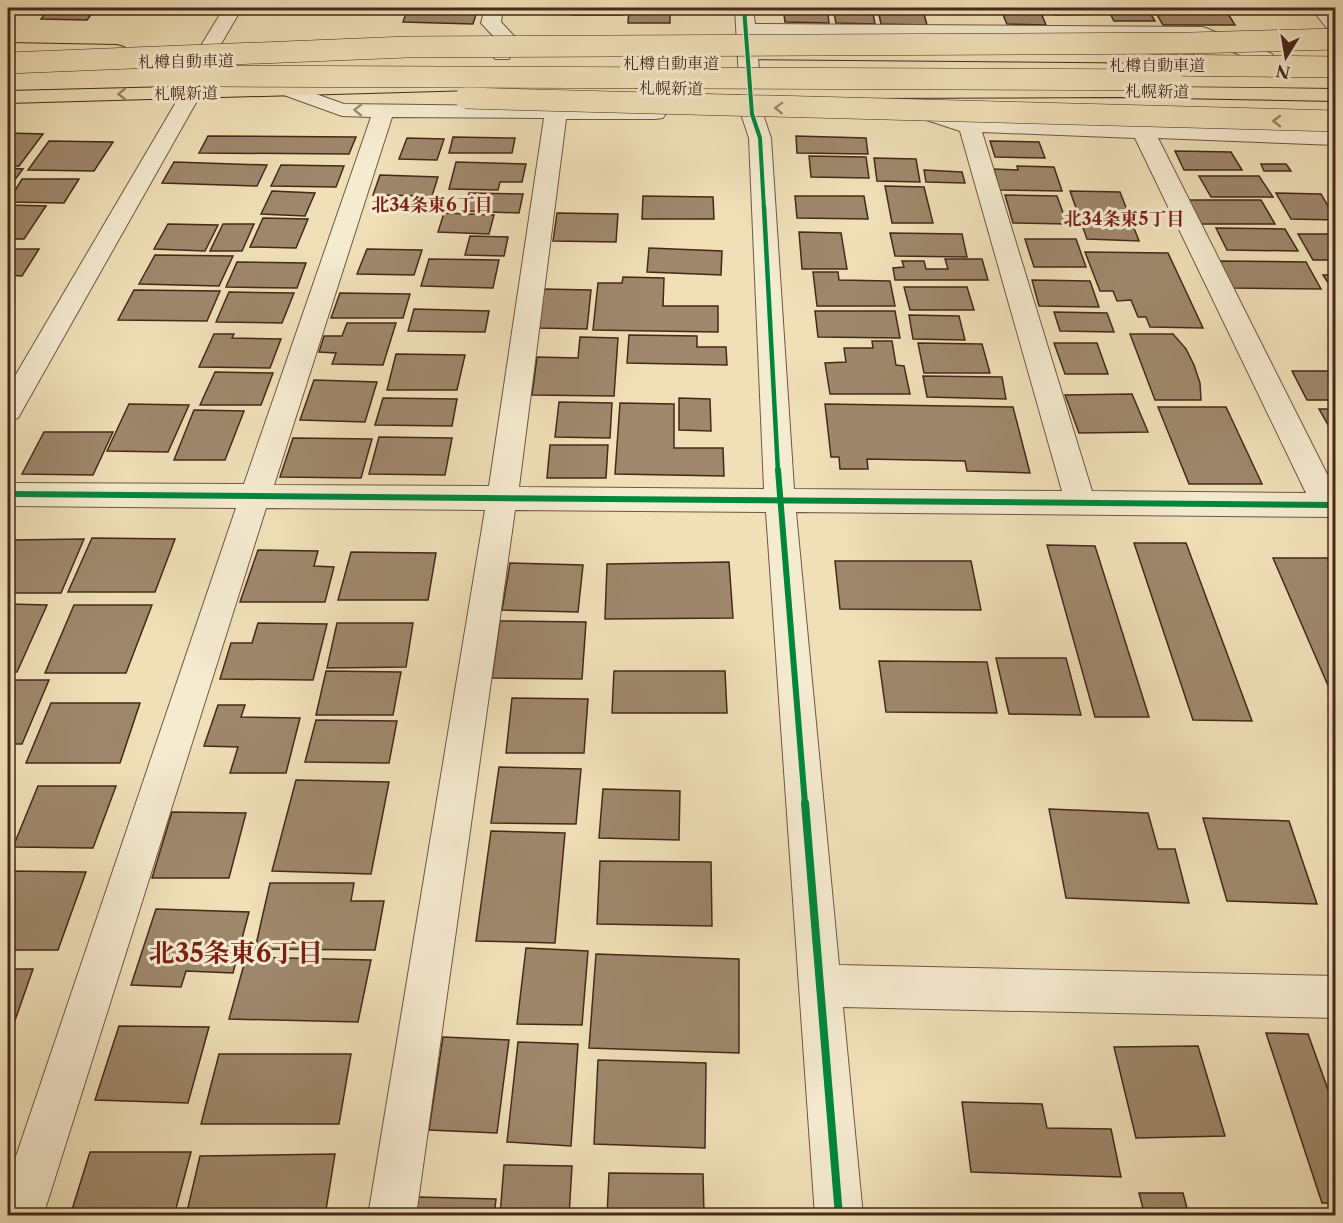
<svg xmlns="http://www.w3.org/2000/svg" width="1343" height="1223" viewBox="0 0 1343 1223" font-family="'Libre Caslon Text','Noto Serif JP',serif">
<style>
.building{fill:#9e886c;stroke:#462819;stroke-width:1.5}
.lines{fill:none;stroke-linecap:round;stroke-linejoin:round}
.minor-casing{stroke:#705641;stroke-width:2}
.highway-casing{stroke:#462819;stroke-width:2}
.minor{fill:#f5ebd1;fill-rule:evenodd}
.highway{fill:#efe0b8;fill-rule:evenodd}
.highway-bridge-casing{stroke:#462819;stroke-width:22;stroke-linecap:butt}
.highway-bridge{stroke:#efe0b8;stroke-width:21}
.cycleway-far3-casing{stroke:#f5ebd1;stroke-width:6}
.cycleway-far2-casing{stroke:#f5ebd1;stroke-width:8}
.cycleway-far1-casing{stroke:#f5ebd1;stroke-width:10}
.cycleway-casing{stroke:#f5ebd1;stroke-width:11}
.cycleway-far3{stroke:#00873e;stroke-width:4}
.cycleway-far2{stroke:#00873e;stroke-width:4.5}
.cycleway-far1{stroke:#00873e;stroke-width:6}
.cycleway{stroke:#00873e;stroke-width:8}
.oneway{stroke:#9a8468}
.oneway2{stroke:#9e8a75}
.labels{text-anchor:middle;stroke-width:6;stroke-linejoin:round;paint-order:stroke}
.far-street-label{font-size:16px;fill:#462819;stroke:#f5ebd1}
.far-neighbourhood-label{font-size:18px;font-weight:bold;fill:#7a1f14;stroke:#f5ebd1}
.near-neighbourhood-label{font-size:26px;font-weight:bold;fill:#7a1f14;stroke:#f5ebd1}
</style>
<rect width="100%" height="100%" fill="#efe0b8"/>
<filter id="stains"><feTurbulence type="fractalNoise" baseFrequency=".00333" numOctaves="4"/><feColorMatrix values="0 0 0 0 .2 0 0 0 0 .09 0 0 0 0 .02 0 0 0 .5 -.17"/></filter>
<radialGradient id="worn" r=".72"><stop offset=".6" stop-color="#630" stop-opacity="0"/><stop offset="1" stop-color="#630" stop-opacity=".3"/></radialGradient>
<g class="building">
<path d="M8,8H43L38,14H8Z"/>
<path d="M50,8H96L87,20L41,19Z"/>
<path d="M105,8H145L140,14L100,13Z"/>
<path d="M408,8H478L473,24L403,22Z"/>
<path d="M537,8H570V12H536Z"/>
<path d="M573,8H622V15H572Z"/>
<path d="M629,8H670V23H628Z"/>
<path d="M783,8H827L829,23L785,22Z"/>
<path d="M833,8H872L875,24L836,23Z"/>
<path d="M1000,8H1039L1046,25L1007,24Z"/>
<path d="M1051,8H1101L1105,14L1055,15Z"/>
<path d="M1107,8H1147L1155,21H1114Z"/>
<path d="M1153,8H1203L1227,12L1235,25H1163Z"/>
<path d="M878,10H923L927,25L881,24Z"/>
<path d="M9,133L43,134L19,166H8Z"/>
<path d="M208,136L356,137L349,154L199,153Z"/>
<path d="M796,136L866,138L868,154L797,153Z"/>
<path d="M453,137L515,138L512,153H449Z"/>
<path d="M407,138L444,139L437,160L399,159Z"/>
<path d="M49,141L113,142L94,171L28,170Z"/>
<path d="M990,141L1039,142L1045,158L995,157Z"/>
<path d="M1175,151L1231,152L1242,170H1184Z"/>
<path d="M809,156L866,157L869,178L811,177Z"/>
<path d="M874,158L916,159L920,182L877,181Z"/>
<path d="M174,162L267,165L257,186L162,183Z"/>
<path d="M456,162L526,164L522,182H500L498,190L449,189Z"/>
<path d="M1261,164H1286L1291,171H1264Z"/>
<path d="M281,165L344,166L336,187L271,186Z"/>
<path d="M1017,166L1054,167L1062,191L999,190L994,169L1018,170Z"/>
<path d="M8,168L23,169L8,189Z"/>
<path d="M924,170L962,172L965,183L926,182Z"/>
<path d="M380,175L438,177L432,196L373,195Z"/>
<path d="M1199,176H1259L1273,197H1211Z"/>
<path d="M22,179H79L64,203L8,202Z"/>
<path d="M885,186L924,187L933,223H892Z"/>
<path d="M272,191L315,193L305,216L261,214Z"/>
<path d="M1070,191L1120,192L1139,241L1087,239Z"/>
<path d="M469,193L523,194L519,213L464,211Z"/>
<path d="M1276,193L1321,194L1336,220L1291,219Z"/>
<path d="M1005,195L1057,196L1067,224L1013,223Z"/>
<path d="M643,196L713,197L714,219H642Z"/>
<path d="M795,196H864L868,219L797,218Z"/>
<path d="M1188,200H1261L1275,224H1201Z"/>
<path d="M8,205L46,206L24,239H8Z"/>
<path d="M444,213L494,215L489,234L438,232Z"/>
<path d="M557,213L618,214L616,242L553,241Z"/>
<path d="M263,218L308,219L296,248L250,247Z"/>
<path d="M168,224L218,225L205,251L154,249Z"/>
<path d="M223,224H254L242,251H210Z"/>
<path d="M1216,228L1285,229L1298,251L1227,250Z"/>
<path d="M799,232L841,233L847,269H802Z"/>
<path d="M890,233L962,234L967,257L895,256Z"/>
<path d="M1298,234H1336V260H1313Z"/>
<path d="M470,236L508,237L504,256L465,255Z"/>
<path d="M1025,239H1076L1086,267H1034Z"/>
<path d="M649,248L722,251L721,275L647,272Z"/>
<path d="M8,249H39L22,276L8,275Z"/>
<path d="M367,249L422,250L414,275L357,274Z"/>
<path d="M1085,252L1168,253L1203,328L1150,327L1146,317H1138L1131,300L1117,301L1113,291H1100Z"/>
<path d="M155,255L233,256L219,286L139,284Z"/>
<path d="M429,259L499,260L493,288L421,286Z"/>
<path d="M945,259H982L988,280H895L893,268L904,267L902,261H924L926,269H948Z"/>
<path d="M1219,261L1306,262L1321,289L1232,288Z"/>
<path d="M237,262L306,263L297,288L226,287Z"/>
<path d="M813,272H838L839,280L890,281L895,306H817Z"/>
<path d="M1323,275H1336V295Z"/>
<path d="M623,277L664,278L663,306H718V332L593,330L598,283H622Z"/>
<path d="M1032,280L1090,281L1099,307L1039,306Z"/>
<path d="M904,287H967L974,310H910Z"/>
<path d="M543,289L591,290L587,329L537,328Z"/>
<path d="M134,290L220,291L207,321L118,320Z"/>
<path d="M229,292L294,293L282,323L216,322Z"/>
<path d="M340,293L410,294L403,318H331Z"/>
<path d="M414,309L489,311L485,332L408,331Z"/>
<path d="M815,311H895L900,338L818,337Z"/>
<path d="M1054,312L1107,313L1114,332L1060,331Z"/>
<path d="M909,315L959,316L965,340L913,339Z"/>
<path d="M347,323H396L383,365L332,364L336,353L319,352L324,336H342Z"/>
<path d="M214,334H234L232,338L281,339L270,368L199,367Z"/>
<path d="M1130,334H1173L1186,349L1194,365L1200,383L1201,400H1155Z"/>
<path d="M629,335L697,336V347H726L727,365L627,363Z"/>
<path d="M580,337L618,338L614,396L532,395L537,357L578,358Z"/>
<path d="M872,341H892L896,365L904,366L910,394H830L825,363L846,362L844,348H873Z"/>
<path d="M918,343L982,344L990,373H924Z"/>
<path d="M1054,343H1097L1108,374H1065Z"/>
<path d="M396,354L465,355L457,390H387Z"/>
<path d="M1292,371H1336V400H1307Z"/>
<path d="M215,372L273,373L261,405H200Z"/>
<path d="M923,376L1002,377L1006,399L927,397Z"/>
<path d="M314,380L377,382L365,422L300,420Z"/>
<path d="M1132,394L1148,432L1079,433L1065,395Z"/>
<path d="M383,398L457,399L452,426L375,425Z"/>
<path d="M679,398L710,399L711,431L679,430Z"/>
<path d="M559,402L612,403L610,438L555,437Z"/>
<path d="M620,403L674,404V448H723L724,476L615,474Z"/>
<path d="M129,404L189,405L168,452L107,451Z"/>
<path d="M825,404L1013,407L1030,473L967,471L965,461L867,459L868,469H840L839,457H831Z"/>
<path d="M1158,407H1226L1262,484H1189Z"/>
<path d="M1319,409H1336V439Z"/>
<path d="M194,410L244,411L225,460H174Z"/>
<path d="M44,432H113L93,475L22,474Z"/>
<path d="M379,437L452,438L445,475L369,474Z"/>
<path d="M293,438L372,439L361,478L280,477Z"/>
<path d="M550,445H608L606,478H547Z"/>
<path d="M92,538L175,539L155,592H68Z"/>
<path d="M84,539L61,593H8V546L11,540Z"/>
<path d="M1134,543H1186L1252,721L1193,720Z"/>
<path d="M1047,545L1095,546L1149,717H1095Z"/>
<path d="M258,550L318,551L314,566L334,567L325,602H240Z"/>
<path d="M351,552L436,553L428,600H338Z"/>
<path d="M1273,558H1327L1336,577V704Z"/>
<path d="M835,561H971L981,610L840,609Z"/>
<path d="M729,562L733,618L605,619L607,564Z"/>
<path d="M510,563L583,565L578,612L502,610Z"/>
<path d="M8,604L47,605L17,672H8Z"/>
<path d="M74,605H152L126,673H45Z"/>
<path d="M500,621L586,622L582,679L492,678Z"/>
<path d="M258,623L327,624L313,680L220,679L231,643H252Z"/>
<path d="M337,623H413L406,667L327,668Z"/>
<path d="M996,658H1066L1081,715L1009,714Z"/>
<path d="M879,661L987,662L997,713L886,712Z"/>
<path d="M326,671L401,672L393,715H316Z"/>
<path d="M614,671H725L727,713H612Z"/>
<path d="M8,680H49L22,744H8Z"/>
<path d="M512,698L588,699L584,753H506Z"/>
<path d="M51,703H140L120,763H26Z"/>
<path d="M218,705H245L241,717L300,718L286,773H230L238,747L204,746Z"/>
<path d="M316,720L397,721L389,763L305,762Z"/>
<path d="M499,767L581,769L576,824L491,823Z"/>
<path d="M296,780L389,782L371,874L272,871Z"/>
<path d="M38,786H116L93,848L13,847Z"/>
<path d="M603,789L680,791L679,840L599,838Z"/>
<path d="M1049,809L1148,813L1158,849H1175L1189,903L1066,898Z"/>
<path d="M172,812L246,813L229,878H152Z"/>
<path d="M1203,818L1289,821L1317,904L1227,901Z"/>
<path d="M491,831L565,833L555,943L476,941Z"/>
<path d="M600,861L711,862L712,926L597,924Z"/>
<path d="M8,871L86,872L58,950H8Z"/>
<path d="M270,883H354L351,901H384L375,950L255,949Z"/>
<path d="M156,909L249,912L233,973L186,971L181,987L131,985Z"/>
<path d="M526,948L588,951L582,1025L517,1024Z"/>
<path d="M596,954L739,959V1053L589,1048Z"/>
<path d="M246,957L371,960L358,1022L229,1019Z"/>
<path d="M8,969H33L13,1026H8Z"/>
<path d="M119,1026L209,1027L188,1103L95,1100Z"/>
<path d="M1266,1033L1308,1034L1336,1112V1203H1322Z"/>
<path d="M443,1037L509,1040L497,1133L429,1130Z"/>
<path d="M518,1042L578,1044L571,1146L507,1142Z"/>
<path d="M1198,1046L1225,1136L1136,1138L1114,1047Z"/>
<path d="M219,1054H351L339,1124H201Z"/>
<path d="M598,1060L706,1063L705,1148L594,1144Z"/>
<path d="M962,1102L1042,1104L1047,1128L1111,1129L1121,1177L971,1172Z"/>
<path d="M90,1152H191L174,1216H70Z"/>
<path d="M335,1154L325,1216H186L200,1156Z"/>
<path d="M504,1165L572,1166L569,1216H500Z"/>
<path d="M609,1173L703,1174L704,1216H607Z"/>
<path d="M1139,1193H1183L1189,1216H1145Z"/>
<path d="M418,1197L496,1199L494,1216H415Z"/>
</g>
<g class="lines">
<defs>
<g id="minor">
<path d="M224,8H242L214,56H200L197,52Z"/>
<path d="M485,8H503L501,22L515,37L509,59H495L492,55L495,38L481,23Z"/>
<path d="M735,8H753L755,24L1203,27L1272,54L1275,58L1272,62H1258L1200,39L756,36L763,114L771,138L794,489L1062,491L960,131L899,111L895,107L899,103L906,101L913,103L962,119L1336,131V145L1158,138L1336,492V517L796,512L839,965L1336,976V1018L843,1007L863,1216H815L766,512L515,510L416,1216H368L485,510L266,508L43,1216H8V1180L236,508L8,506V483L244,484L371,117L342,116L281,94L278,90L281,86L288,84L344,104L663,108L666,113L663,118L655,119H566L519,487L764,489L749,138L741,114ZM392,117L544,118L489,486L274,485ZM982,132L1135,138L1306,493L1092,491Z"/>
<path d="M1311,8H1330L1336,14V33L1329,31Z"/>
<path d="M192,86L199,88L202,92L18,418L8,421V388L182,92L185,88Z"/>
</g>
<g id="highway">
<path d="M8,43L117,45L124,47L127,51L124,55L117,57L8,55Z"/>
<path d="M747,49L1185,51L1192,53L1195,57L1192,61L1185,63L740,59L737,55L740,51Z"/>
<path d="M467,80L474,82L477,86L474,90L8,103V91Z"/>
<path d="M647,82C877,86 1106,85 1336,89V101L1117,97L861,98L640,92L637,88L640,84Z"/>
</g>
</defs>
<use href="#minor" class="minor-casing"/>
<use href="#highway" class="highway-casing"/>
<use href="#minor" class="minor"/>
<use href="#highway" class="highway"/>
<defs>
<g id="highway-bridge">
<path d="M8,63L407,47L1190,43L1336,39"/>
<path d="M1146,65L1336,67"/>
<path d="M218,76L1172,80"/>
<path d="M465,98L1336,121"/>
</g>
</defs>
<use href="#highway-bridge" class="highway-bridge-casing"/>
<use href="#highway-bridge" class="highway-bridge"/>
<defs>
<path id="cycleway-far3" d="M744,8L752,114L760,138L764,209"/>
<path id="cycleway-far2" d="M764,207L778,472"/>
<g id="cycleway-far1">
<path d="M778,470L805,804"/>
<path d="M8,494L1336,505"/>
</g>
<path id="cycleway" d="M805,803L839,1216"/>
</defs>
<use href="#cycleway-far3" class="cycleway-far3-casing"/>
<use href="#cycleway-far2" class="cycleway-far2-casing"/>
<use href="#cycleway-far1" class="cycleway-far1-casing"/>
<use href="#cycleway" class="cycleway-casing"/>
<use href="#cycleway-far3" class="cycleway-far3"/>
<use href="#cycleway-far2" class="cycleway-far2"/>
<use href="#cycleway-far1" class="cycleway-far1"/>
<use href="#cycleway" class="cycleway"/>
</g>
<defs><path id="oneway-chevron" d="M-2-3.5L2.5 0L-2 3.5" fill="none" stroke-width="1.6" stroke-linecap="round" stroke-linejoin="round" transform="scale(1.5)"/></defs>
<g class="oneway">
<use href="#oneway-chevron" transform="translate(122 94) rotate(179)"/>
<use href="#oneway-chevron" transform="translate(779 108) rotate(-178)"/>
<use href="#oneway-chevron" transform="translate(1277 121) rotate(-180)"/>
</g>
<use class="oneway2" href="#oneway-chevron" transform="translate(358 110) rotate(-179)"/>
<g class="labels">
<g class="far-street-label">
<text transform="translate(186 61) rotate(-1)" y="6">札樽自動車道</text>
<text x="671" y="69">札樽自動車道</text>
<text x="1157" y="71">札樽自動車道</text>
<text transform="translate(671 88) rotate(1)" y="6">札幌新道</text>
<text transform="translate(1157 91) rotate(1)" y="6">札幌新道</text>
<text transform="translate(186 93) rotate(-1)" y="6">札幌新道</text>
</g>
<g class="far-neighbourhood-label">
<text x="432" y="211">北34条東6丁目</text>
<text x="1124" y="225">北34条東5丁目</text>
</g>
<g class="near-neighbourhood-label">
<text x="236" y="962">北35条東6丁目</text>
</g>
</g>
<rect width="1343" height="1223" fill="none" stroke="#efe0b8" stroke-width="30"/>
<rect x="9" y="9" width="1325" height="1205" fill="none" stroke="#462819" stroke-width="3"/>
<rect x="15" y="15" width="1313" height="1193" fill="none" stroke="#462819" stroke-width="1.5"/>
<g transform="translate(1286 57) rotate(191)" stroke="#f5ebd1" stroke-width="4.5" paint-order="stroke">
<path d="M0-4.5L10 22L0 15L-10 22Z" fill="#462819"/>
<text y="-9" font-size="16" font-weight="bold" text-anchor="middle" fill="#462819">N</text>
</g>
<rect width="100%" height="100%" filter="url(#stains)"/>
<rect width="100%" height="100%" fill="url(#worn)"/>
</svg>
